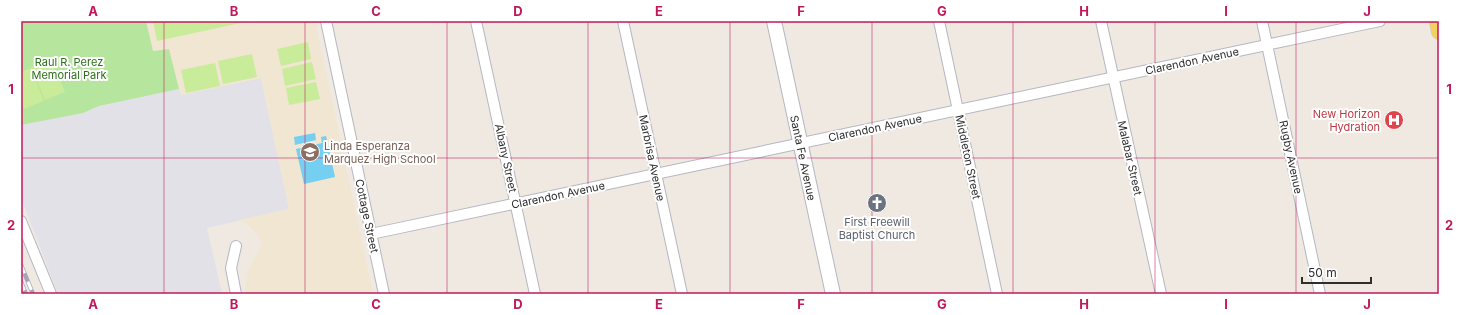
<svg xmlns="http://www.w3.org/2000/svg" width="1460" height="315" viewBox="0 0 1460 315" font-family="Inter,sans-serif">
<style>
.industrial{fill:#e3e1e8}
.education{fill:#f0e6d1}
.green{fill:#b6e59e}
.pitch{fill:#c9ec9a}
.water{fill:#75cff0}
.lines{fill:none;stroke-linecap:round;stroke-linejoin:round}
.street-casing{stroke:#b4b7c1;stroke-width:12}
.secondary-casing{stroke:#b4b7c1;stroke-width:16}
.primary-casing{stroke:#c9c9c9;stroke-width:16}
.street{stroke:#fff;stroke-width:10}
.secondary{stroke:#fff;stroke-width:14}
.primary{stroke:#f2d163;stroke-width:15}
.rail-casing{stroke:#a3a6b8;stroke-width:4.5}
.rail{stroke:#fff;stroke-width:3;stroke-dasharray:9;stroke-linecap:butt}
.grid{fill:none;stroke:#c2185b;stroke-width:1;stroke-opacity:0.55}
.labels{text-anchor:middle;stroke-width:4;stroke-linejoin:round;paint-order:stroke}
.street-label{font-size:11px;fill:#2e2e2e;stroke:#fff}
.park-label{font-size:11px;fill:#2c6e1b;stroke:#fff}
.health-label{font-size:11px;fill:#be3a42;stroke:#fff;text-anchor:end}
.education-label{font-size:11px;fill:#785e54;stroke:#fff;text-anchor:start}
.worship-label{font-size:11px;fill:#5b616d;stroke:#fff}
.neatline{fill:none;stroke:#c2185b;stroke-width:1.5}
.grid-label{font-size:13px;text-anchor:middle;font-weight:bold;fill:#c2185b}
</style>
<rect width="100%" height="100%" fill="#efe9e1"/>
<path class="industrial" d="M261,78L289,209L207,228L222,294H58L21,198V125L83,113L99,106L179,89L181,95Z"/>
<path class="education" d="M146,21H315L373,294H246L245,288L249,268L262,246L258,235L248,225L239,220L289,209L261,78L181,95L169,49L153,51Z"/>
<path class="green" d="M21,21H146L153,51L169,49L179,89L99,106L83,113L21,125Z"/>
<g class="pitch">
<path d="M153,21H250L157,41Z"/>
<path d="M308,42L311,59L281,66L277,49Z"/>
<path d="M252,54L257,77L223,84L218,61Z"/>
<path d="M51,59L65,92L45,100L31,67Z"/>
<path d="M312,62L316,79L285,86L282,69Z"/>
<path d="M215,63L220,86L186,93L181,70Z"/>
<path d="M31,68L44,101L24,109L21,102V72Z"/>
<path d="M316,82L320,99L289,105L286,88Z"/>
</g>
<g class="water">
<path d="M315,133L316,140L295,145L294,137Z"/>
<path d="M326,136L335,177L304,184L296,149L322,143L321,137Z"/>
</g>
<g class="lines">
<defs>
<g id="street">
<path d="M326,21L384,294"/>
<path d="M476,21L535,294"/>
<path d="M623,21L682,294"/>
<path d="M939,21L997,294"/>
<path d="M1101,21L1161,294"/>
<path d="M1262,21L1320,294"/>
<path d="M21,221L51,294"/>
<path d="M371,234L1380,21"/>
<path d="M236,294L231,268L236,246"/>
</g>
<path id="secondary" d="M774,21L833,294"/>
<path id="primary" d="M1437,21L1439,32"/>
</defs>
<use href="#street" class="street-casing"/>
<use href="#secondary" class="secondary-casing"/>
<use href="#primary" class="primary-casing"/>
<use href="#street" class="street"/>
<use href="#secondary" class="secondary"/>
<use href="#primary" class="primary"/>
<defs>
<g id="rail">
<path d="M21,265L33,294"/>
<path d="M21,282L26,294"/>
</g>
</defs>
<use href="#rail" class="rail-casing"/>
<use href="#rail" class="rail"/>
</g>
<path class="grid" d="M164,21V294M305,21V294M447,21V294M588,21V294M730,21V294M872,21V294M1013,21V294M1155,21V294M1296,21V294M21,158H1439"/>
<defs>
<symbol id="hospital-disc" viewBox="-11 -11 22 22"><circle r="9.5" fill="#e0444e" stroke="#fff"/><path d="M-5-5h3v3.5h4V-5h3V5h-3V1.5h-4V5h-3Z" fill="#fff"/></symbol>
<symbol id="school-disc" viewBox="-11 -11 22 22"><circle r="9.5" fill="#8d6e63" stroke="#fff"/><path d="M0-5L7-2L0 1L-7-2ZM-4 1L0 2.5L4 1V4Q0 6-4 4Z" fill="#fff"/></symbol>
<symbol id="church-disc" viewBox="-11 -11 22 22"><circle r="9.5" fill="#6b7280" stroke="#fff"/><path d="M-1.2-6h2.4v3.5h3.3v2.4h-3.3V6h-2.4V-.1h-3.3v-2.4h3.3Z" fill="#fff"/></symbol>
</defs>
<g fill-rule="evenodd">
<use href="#hospital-disc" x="1383" y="109" width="22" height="22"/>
<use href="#school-disc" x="299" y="141" width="22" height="22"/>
<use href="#church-disc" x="866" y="192" width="22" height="22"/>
</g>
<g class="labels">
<g class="street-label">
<text transform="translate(1192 61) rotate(-12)" y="4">Clarendon Avenue</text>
<text transform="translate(875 128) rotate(-12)" y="4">Clarendon Avenue</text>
<text transform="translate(968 157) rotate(78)" y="4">Middleton Street</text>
<text transform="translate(1291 157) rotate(78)" y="4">Rugby Avenue</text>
<text transform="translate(506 158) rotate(78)" y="4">Albany Street</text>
<text transform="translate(652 158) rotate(78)" y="4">Marbrisa Avenue</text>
<text transform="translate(803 158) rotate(78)" y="4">Santa Fe Avenue</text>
<text transform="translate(1130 158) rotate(77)" y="4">Malabar Street</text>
<text transform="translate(558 195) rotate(-12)" y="4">Clarendon Avenue</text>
<text transform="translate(367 216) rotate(78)" y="4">Cottage Street</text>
</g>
<g class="park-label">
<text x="69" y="66">Raul R. Perez<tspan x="69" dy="13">Memorial Park</tspan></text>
</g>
<g class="health-label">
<text x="1380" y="118">New Horizon<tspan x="1380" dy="13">Hydration</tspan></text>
</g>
<g class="education-label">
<text x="324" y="150">Linda Esperanza<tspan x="324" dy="13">Marquez High School</tspan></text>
</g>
<g class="worship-label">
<text x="877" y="226">First Freewill<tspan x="877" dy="13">Baptist Church</tspan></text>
</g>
</g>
<rect width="1460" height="315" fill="none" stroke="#ffffff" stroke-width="44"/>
<path d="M1302 277v6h69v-6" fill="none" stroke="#2e2e2e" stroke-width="2"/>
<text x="1308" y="277" font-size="12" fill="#2e2e2e" stroke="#ffffff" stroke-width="3" paint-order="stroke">50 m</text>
<rect x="22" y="22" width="1416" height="271" class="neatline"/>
<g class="grid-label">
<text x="93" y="16">A</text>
<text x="234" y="16">B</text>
<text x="376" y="16">C</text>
<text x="518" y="16">D</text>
<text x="659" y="16">E</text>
<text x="801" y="16">F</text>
<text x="942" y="16">G</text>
<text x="1084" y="16">H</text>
<text x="1226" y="16">I</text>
<text x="1367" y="16">J</text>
<text x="11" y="94">1</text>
<text x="1449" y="94">1</text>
<text x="11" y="230">2</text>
<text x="1449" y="230">2</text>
<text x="93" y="309">A</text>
<text x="234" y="309">B</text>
<text x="376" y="309">C</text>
<text x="518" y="309">D</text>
<text x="659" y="309">E</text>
<text x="801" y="309">F</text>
<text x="942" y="309">G</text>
<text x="1084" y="309">H</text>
<text x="1226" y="309">I</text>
<text x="1367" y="309">J</text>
</g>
</svg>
